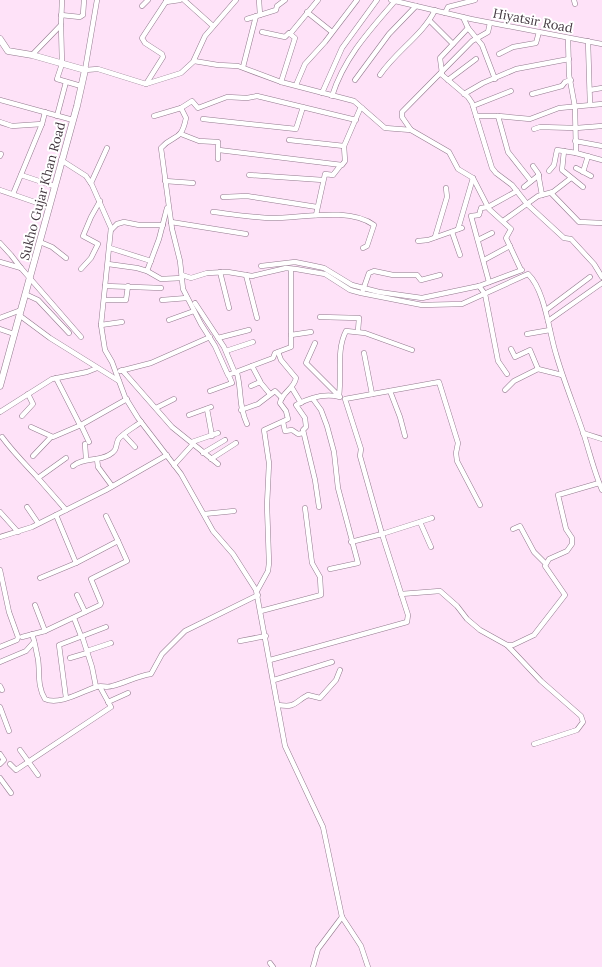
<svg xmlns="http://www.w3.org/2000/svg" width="602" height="967" viewBox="0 0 602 967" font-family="Lora,serif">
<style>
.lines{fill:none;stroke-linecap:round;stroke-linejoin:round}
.minor-casing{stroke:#937a8e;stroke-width:5.5}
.secondary-casing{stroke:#937a8e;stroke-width:7}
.minor{stroke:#fff;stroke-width:4.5}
.secondary{stroke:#fff;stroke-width:6}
.labels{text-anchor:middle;stroke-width:4;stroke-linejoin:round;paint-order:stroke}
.street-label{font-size:13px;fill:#443941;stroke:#fff}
</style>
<rect width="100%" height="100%" fill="#fee2f8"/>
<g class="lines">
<defs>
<g id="minor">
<path d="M97,0L85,70L98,69L146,84L181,73L193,62L205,36L236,0"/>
<path d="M184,0L213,26"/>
<path d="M259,0L260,15"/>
<path d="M391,0L471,19L602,44"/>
<path d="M574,0L575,4"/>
<path d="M166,2L180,0"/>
<path d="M142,6L148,0"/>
<path d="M307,12L332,32"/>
<path d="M445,13L448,7L475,0"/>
<path d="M61,15L80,17L83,15L84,0"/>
<path d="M247,19L276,10L277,6L285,0"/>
<path d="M430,21L453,44"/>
<path d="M61,25L62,64L57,79L81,86"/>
<path d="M468,28L482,45L495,79"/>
<path d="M262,32L285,37L289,33L295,38L281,82"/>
<path d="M290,34L318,0"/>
<path d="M568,38L569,75L575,107"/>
<path d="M588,41L590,105"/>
<path d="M499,54L513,47L536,43L539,32"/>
<path d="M32,55L61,25L62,0"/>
<path d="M194,61L218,65L238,66L281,82L354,101L385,128L411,130L449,152L458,169L473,178L489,209L511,229L506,238L521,270"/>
<path d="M243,67L256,16"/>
<path d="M442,73L440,58L468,28L463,17"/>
<path d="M441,74L468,97L472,103L492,168L496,173L512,185L527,204L564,238L571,239L594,264L602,277"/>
<path d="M380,75C396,51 423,35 435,10"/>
<path d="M355,80L389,34L416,6"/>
<path d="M448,80L476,59"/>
<path d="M146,84L163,57L162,54L145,43L142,38L167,0"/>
<path d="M296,85L305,64L325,42L357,0"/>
<path d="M590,90L602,88"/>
<path d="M322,93L342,48L377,0"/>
<path d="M464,94L483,83L516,69L569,59"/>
<path d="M532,94L562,86L565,82L571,80"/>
<path d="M332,96C344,58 369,31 395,1"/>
<path d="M0,100L73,120"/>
<path d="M473,106L511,91"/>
<path d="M575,107L576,153"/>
<path d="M181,108L186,118C181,143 174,133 161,148L172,229L180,261L183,289L201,324L215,346L228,375L273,358L275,353L291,347V269"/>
<path d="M57,116L66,82"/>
<path d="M154,116L181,108L192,101L198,108L227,97L247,98L257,96L356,120"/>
<path d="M476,116H498L530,119L559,108L602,104"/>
<path d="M498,116L508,152L531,181"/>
<path d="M203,119L296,129L303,107"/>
<path d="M0,122L12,126L42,124"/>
<path d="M534,129L540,127L576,128L602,126"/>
<path d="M411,130L402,117V112L472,41L488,32L490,23"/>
<path d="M181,134L199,141L218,142V159"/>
<path d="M289,140L344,146"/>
<path d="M575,141L602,146"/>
<path d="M219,150L342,165L345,161L344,146L360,109L362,108"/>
<path d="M564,151L562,170L583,187"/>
<path d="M0,156L1,154"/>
<path d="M61,160L86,176L92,185L111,228L101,325L105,350L112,362L125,397L138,418L181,474L213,531L233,554L256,590L285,746L323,827L342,917L361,946L368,967"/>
<path d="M533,166L538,173L542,195"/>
<path d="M576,168L591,176"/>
<path d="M549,171L554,165L557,150L576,153L602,160"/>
<path d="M583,172L588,156"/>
<path d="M21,175L54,186"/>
<path d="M249,175L323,180"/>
<path d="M165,181L193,183"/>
<path d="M91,183L107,148"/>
<path d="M524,187L539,175"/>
<path d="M0,190L49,207"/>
<path d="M551,193L579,222L602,223"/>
<path d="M13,194L42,124L45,112"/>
<path d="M223,197L247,196L317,207"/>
<path d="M213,212C231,214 250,217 268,218C299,219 347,206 374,225L367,246L363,248"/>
<path d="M316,215L325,174L333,175L340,166"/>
<path d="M503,221L538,196L553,192L571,178"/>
<path d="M171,222L246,234"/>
<path d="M458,229L473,178"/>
<path d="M111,230L117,224L124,222L139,225H163"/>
<path d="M452,232L460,255"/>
<path d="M435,237L447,197L446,188"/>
<path d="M478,240L492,233"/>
<path d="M418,241L428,240L462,228"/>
<path d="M40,242L52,247L66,258"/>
<path d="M0,243L11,255L21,268"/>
<path d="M110,248L151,261"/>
<path d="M484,260L510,246"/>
<path d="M0,262L21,268L81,337"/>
<path d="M108,264L137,268L147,271L161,279L182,278"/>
<path d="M261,266L295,262L310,265L324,268L352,285L379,292L422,298L479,286L522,270"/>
<path d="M81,269L91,258L98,244L83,236L91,217L100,201"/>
<path d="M147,271L159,239L167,208"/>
<path d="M220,272L229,308"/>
<path d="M182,275L191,278L207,273L228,272L252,276L286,268L296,269L325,274L350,290L361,293L422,305L462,304L528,274C545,290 549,332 556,354C564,382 575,408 584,435C590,454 594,471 602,490"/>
<path d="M246,275L257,318"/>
<path d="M489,282L471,216L479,215L481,208L488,207L517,191"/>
<path d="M105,286L161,288"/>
<path d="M479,286L485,294L498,361L507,374"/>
<path d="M363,290L369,273L374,271L393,275H417L421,280L440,275"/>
<path d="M25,294L38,300L69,333"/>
<path d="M104,300H126L128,286"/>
<path d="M162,300L187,298"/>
<path d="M195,303L224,347L235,373"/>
<path d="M546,310L590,277"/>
<path d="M19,315L50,338L119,381"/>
<path d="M320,317L359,318L358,331"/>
<path d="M0,318L21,310"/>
<path d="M169,320L194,311"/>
<path d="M548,321L602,283"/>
<path d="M101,325L122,322"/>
<path d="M0,329L14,334"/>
<path d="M527,334L550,330"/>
<path d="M291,335L311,332"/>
<path d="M218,338L249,330"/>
<path d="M315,343L306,363L339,396C342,375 336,350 346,331L365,333L412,350"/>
<path d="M511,349L515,357L530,350L538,369"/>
<path d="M226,351L253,342"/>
<path d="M364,353L372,394"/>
<path d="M252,366L260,381V382"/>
<path d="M122,370L172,427L218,464"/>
<path d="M120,371L151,363L210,337"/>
<path d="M237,373C242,392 238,404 247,424"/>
<path d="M56,378L80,425"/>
<path d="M251,386L260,382L270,394"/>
<path d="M292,388L301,403"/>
<path d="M505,390L514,381L538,369L562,375"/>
<path d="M210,391L232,383L229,376"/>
<path d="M390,391L400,417L405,436"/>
<path d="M313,399L321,410L327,426L334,452L338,488L358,563L330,569"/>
<path d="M156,408L174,399"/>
<path d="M207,409L212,436"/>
<path d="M241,410L258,404L275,391L282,398"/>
<path d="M0,412L52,379L87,372L97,368"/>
<path d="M189,415L211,407"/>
<path d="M22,416L33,404L28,394"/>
<path d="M283,422L285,431L292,430L298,434L303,433"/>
<path d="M81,425L89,442"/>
<path d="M31,427L53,437L81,425L127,399"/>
<path d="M583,433L602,439"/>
<path d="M124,435L135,447"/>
<path d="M2,437C13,452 25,464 38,478"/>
<path d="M192,442L218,433"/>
<path d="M85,444L86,459"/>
<path d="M203,453L225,440"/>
<path d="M33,456L51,437"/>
<path d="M97,459L98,467L112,486"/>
<path d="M211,459L236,443"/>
<path d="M174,465L193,444"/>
<path d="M73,466C84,457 97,462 109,455C118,450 115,447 118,440C120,435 136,426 141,422"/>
<path d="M27,507L38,523"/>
<path d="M319,507L315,480L303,430L306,427L305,418L296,405C309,398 325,393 340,397"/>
<path d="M66,510L38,478L66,458"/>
<path d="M0,512L18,532"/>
<path d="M204,514L234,511"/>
<path d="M56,515L76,563"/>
<path d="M420,522L431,547"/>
<path d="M513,529L520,526L534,552L545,563"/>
<path d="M0,537L32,527L106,490L167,455"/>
<path d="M351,542L382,534L432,518"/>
<path d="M0,570L9,612L18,637L17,640L0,647"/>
<path d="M40,578L76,563L118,541L106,516"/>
<path d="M257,591L268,571L269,563L267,505L269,463L264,430L288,419L286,411L280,403C282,392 294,389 296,378L281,360L278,352"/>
<path d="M401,594L440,591L457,606L467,619L480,630L507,645L541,681L581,716L583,722L577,730L534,744"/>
<path d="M77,595L85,612"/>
<path d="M35,605L45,631"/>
<path d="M261,611L321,595L320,577L312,563L305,508"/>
<path d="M74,618L81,636"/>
<path d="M32,634C35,642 36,651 38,659C40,673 37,686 45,699C59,706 83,691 96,687C101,685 107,688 112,686C125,683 137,676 151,674L162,654L185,631L258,595"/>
<path d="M82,636L92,667L96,687"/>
<path d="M22,637L45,631L100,605L101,603L91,579L127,561L118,541"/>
<path d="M240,641L266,636"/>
<path d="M507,645H513L534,635L565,595L545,566L549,559L567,551L572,544V538L566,529L558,495L599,483"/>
<path d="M87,651L111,643"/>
<path d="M70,658L87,653"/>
<path d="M270,660L407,622L408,615L382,534L360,456L361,449L345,399L439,382L458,443L456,453L457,461L480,505"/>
<path d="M0,662L26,651L34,642"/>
<path d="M274,680L332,662"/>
<path d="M0,686L2,690"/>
<path d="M66,698L59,645L106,627"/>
<path d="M108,702L128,693"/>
<path d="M278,705C297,708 294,702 308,695L320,698L336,680L340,670"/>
<path d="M0,707L9,731"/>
<path d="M20,750L38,775"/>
<path d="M0,754L4,760L0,764"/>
<path d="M10,764L16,770L111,707L100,687"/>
<path d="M0,778L11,793"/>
<path d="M270,963L273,967"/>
<path d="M313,967L318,949L342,917"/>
</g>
<path id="secondary" d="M0,39L8,51L32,55L85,70L77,106L0,386"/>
</defs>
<use href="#minor" class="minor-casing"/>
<use href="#secondary" class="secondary-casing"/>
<use href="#minor" class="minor"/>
<use href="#secondary" class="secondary"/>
</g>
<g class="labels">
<g class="street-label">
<text transform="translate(533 20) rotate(11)" y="5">Hiyatsir Road</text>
<text transform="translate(42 191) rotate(-75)" y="5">Sukho Gujar Khan Road</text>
</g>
</g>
</svg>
